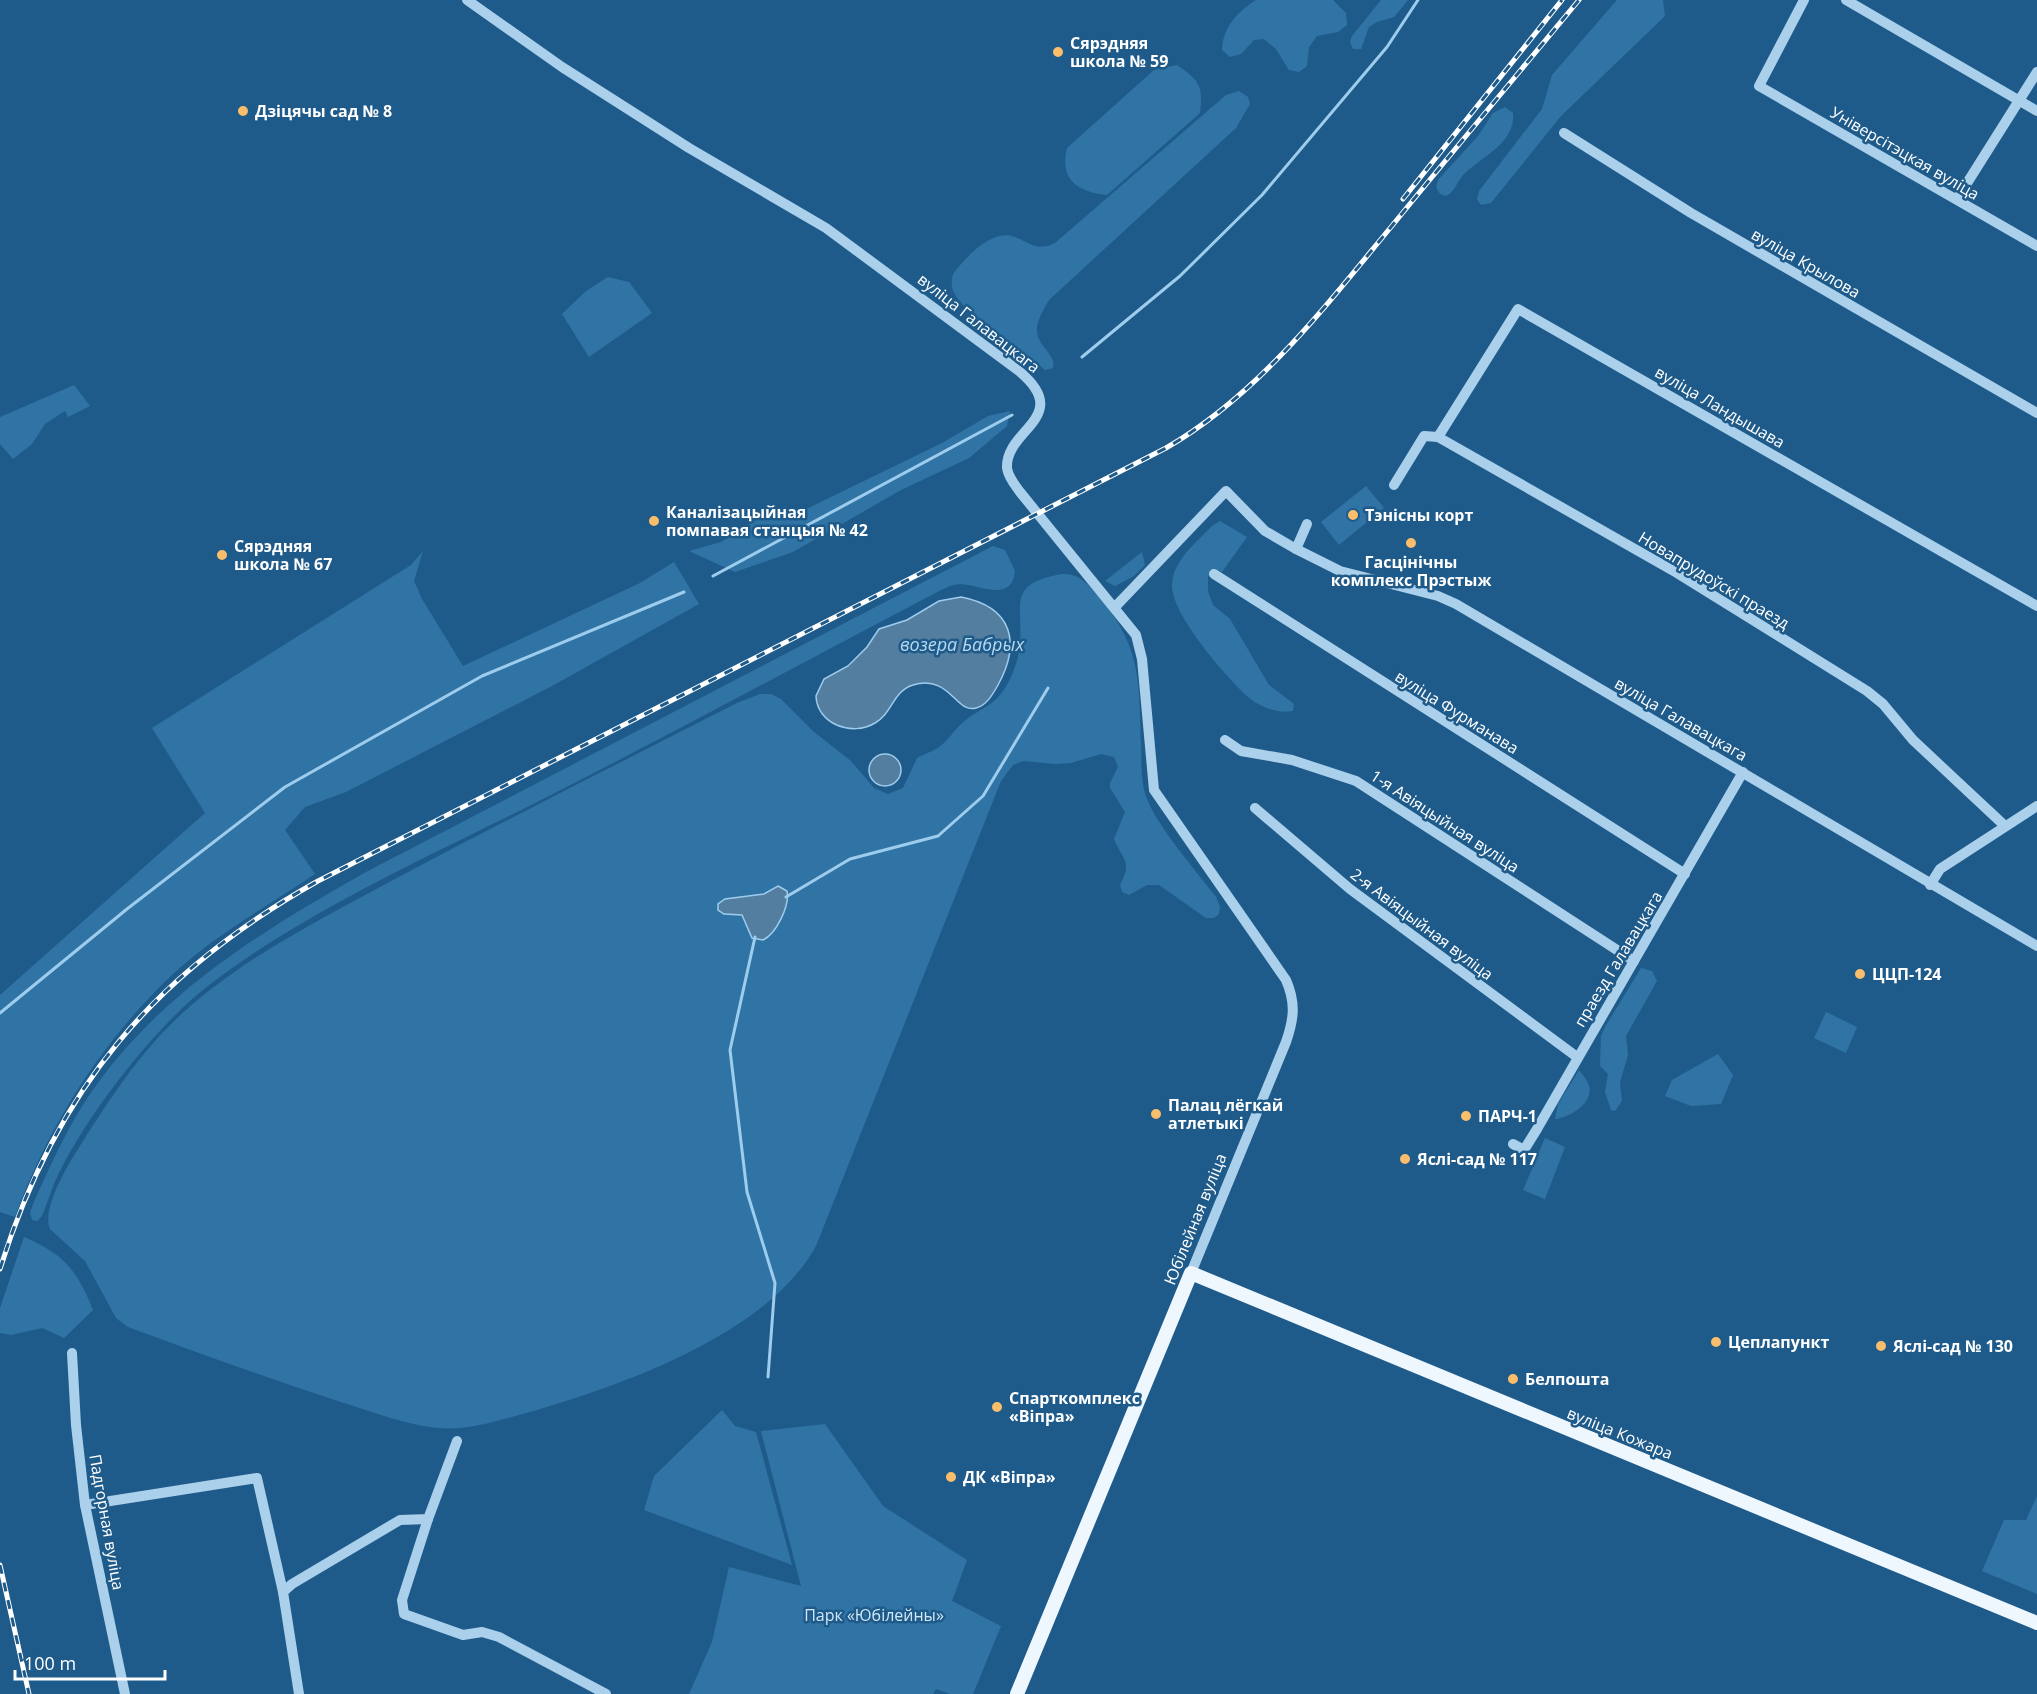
<svg xmlns="http://www.w3.org/2000/svg" width="2037" height="1694" viewBox="0 0 2037 1694" font-family="'Open Sans',sans-serif">
<style>
.green{fill:#3074a5}
.water{fill:#547e9f;stroke:#9ecced;stroke-width:1.5}
.lines{fill:none;stroke-linecap:round;stroke-linejoin:round}
.stream{stroke:#9ecced;stroke-width:3}
.minor{stroke:#abd0eb;stroke-width:10}
.major{stroke:#eff7fe;stroke-width:14}
.rail-casing{stroke:#fff;stroke-width:5}
.rail{stroke:#1f5b8a;stroke-width:3;stroke-dasharray:9;stroke-linecap:butt}
.poi-dot{fill:#f9be6b;stroke:#1f5b8a;stroke-width:2}
.labels{text-anchor:middle;stroke-width:5;stroke-linejoin:round;paint-order:stroke}
.poi-label{font-size:16px;font-weight:bold;fill:#fff;stroke:#1f5b8a;text-anchor:start}
.street-label{font-size:16px;fill:#fff;stroke:#1f5b8a}
.park-label{font-size:16px;fill:#d0e7f8;stroke:#1f5b8a}
.water-label{font-size:18px;font-style:italic;fill:#b6d9f2;stroke:#1f5b8a}
</style>
<rect width="100%" height="100%" fill="#1f5b8a"/>
<g class="green">
<path d="M1256,0H1333L1346,13L1347,25L1338,32L1317,36L1309,47L1307,66L1299,72L1289,70L1276,49L1264,39L1254,40L1241,54L1230,57L1222,50C1223,26 1238,12 1256,0Z"/>
<path d="M1381,0H1408L1394,17L1377,22L1369,27L1361,49H1353L1350,42L1352,36Z"/>
<path d="M1617,0H1663L1665,16L1561,116L1491,203L1481,205L1477,199L1479,191L1542,109L1552,75Z"/>
<path d="M1177,65C1200,81 1203,86 1200,113L1107,195C1077,192 1059,179 1067,148L1154,70Z"/>
<path d="M1239,91L1248,97L1250,104L1236,128L1049,300C1044,309 1038,318 1037,328C1035,345 1057,354 1053,368L1045,370L1039,365C1017,348 969,317 956,296C951,289 951,282 953,274C966,257 992,228 1015,237C1031,243 1037,252 1055,243L1226,95Z"/>
<path d="M1505,107L1513,113C1516,143 1481,157 1464,174C1457,181 1455,192 1446,196L1440,194L1436,187L1438,180L1478,136L1493,113Z"/>
<path d="M608,277L629,282L652,313L589,357L562,314L586,291Z"/>
<path d="M74,385L90,406L68,417L65,411L45,424L32,444L13,459L0,444V417Z"/>
<path d="M1010,411L1007,426L969,458L901,490L793,552L735,572L689,551L721,542L772,510L794,515L942,443L988,416Z"/>
<path d="M1366,486L1384,508L1339,545L1321,522Z"/>
<path d="M1220,521L1247,537L1222,572L1215,569L1208,577V591L1213,605L1230,619L1269,685L1294,704L1293,711C1278,714 1259,707 1247,696C1226,677 1170,613 1172,584C1174,559 1196,543 1212,526Z"/>
<path d="M993,546L1005,550L1015,571C1012,603 980,585 961,584C954,584 948,587 943,589C809,659 677,731 543,799C432,855 302,912 204,989C152,1031 91,1110 61,1169C53,1184 48,1201 42,1216L37,1221L32,1220L30,1213L33,1204C46,1175 59,1146 75,1118C141,1005 254,935 366,872Z"/>
<path d="M423,551L414,581L422,599L463,666L640,583L674,562L699,604L552,686L346,792L305,807L285,830L315,874C269,905 214,936 173,974C102,1041 48,1126 15,1217L0,1212V995L205,813L152,728L411,565Z"/>
<path d="M1142,552L1145,565L1134,576L1115,586L1105,581Z"/>
<path d="M1062,574C1080,573 1088,585 1099,597C1141,647 1139,679 1141,742C1142,760 1140,779 1146,796C1154,823 1198,873 1216,897L1220,907L1219,914L1214,918H1206L1159,885H1147L1129,895L1122,892L1120,885C1133,861 1122,859 1114,839L1125,812L1110,788V783L1118,767L1114,757L1101,754L1071,763L1055,764L1023,761L1013,765L1001,781L816,1246C768,1333 628,1383 537,1410C506,1418 471,1431 439,1428C405,1425 371,1411 338,1401C268,1378 198,1353 128,1327L116,1318L85,1261L50,1229C41,1209 69,1163 80,1146C111,1097 142,1049 186,1010C248,955 325,917 397,878C510,818 623,761 737,703L760,694H771L781,699L814,732L851,761L874,788L888,794L903,788L917,758C924,754 931,752 938,748C949,740 956,727 967,719C980,709 994,705 1003,691C1012,678 1019,659 1020,644C1023,602 1007,584 1062,574Z"/>
<path d="M1641,968L1652,971L1657,981L1626,1036L1628,1055L1620,1082L1622,1101L1615,1111L1611,1110L1605,1092L1608,1074L1600,1066L1601,1036L1605,1027Z"/>
<path d="M1826,1012L1857,1027L1846,1053L1814,1038Z"/>
<path d="M1718,1054L1733,1075L1721,1104L1691,1106L1665,1096L1672,1080Z"/>
<path d="M1579,1070C1582,1074 1588,1081 1589,1086C1594,1103 1569,1118 1555,1119L1558,1104Z"/>
<path d="M1545,1138L1565,1147L1545,1199L1523,1190Z"/>
<path d="M24,1237C64,1254 77,1270 93,1310L64,1338L42,1328L11,1335L0,1333V1308Z"/>
<path d="M722,1410L735,1426L756,1432L792,1565L644,1510L654,1476Z"/>
<path d="M825,1424L883,1506L967,1560L952,1601L1001,1626L973,1694H950L936,1689L933,1694H689L712,1642L729,1567L801,1586L761,1431Z"/>
<path d="M2037,1496V1594L1982,1571L2004,1520H2026Z"/>
</g>
<g class="water">
<path d="M961,597C1013,607 1021,643 998,685C993,694 986,706 976,708C956,714 950,674 913,685C893,691 892,714 875,723C852,737 817,724 816,696L824,679L848,666L867,647L879,629L907,620L939,601Z"/>
<circle cx="885" cy="770" r="16"/>
<path d="M778,886L787,891C790,906 776,934 763,940L752,938L742,915L724,914L718,910V904L725,899L764,894Z"/>
</g>
<g class="lines">
<g class="stream">
<path d="M1082,357L1180,276L1262,195L1387,47L1418,0"/>
<path d="M713,576L1012,415"/>
<path d="M786,897L850,859L938,836L983,796L1048,688"/>
<path d="M755,937L730,1050L747,1192L775,1283L768,1377"/>
<path d="M0,1013L127,909L285,787L482,676L684,592"/>
</g>
<g class="minor">
<path d="M467,0L562,67L689,148L826,228L1019,371C1074,417 1005,429 1007,468C1008,477 1015,485 1020,492L1136,635L1142,659L1154,790L1286,980C1296,1003 1294,1019 1286,1042L1191,1273"/>
<path d="M1804,0L1759,86L2037,246"/>
<path d="M1846,0L2037,111"/>
<path d="M1564,133L1691,213L2037,413"/>
<path d="M1957,199L2037,72"/>
<path d="M1438,437L1518,309L2037,606"/>
<path d="M1394,485L1424,436L1438,437L1677,573L1867,691L1883,704L1913,740L2005,826"/>
<path d="M1296,549L1307,524"/>
<path d="M1214,574L1685,874"/>
<path d="M1115,607L1226,491L1265,531L1296,549L1340,571L1438,596L1456,604L2037,946"/>
<path d="M1225,740L1241,751L1292,760L1356,781L1634,961"/>
<path d="M1255,808L1350,889L1577,1057"/>
<path d="M1930,885L1940,869L2037,806"/>
<path d="M1513,1144L1524,1150L1537,1129L1743,772"/>
<path d="M72,1353L76,1425L85,1505L125,1694"/>
<path d="M85,1505L257,1478L283,1592"/>
<path d="M428,1519L402,1600L404,1614L463,1635L482,1632L499,1637L606,1694"/>
<path d="M299,1694L283,1592L292,1584L400,1520L428,1519L457,1441"/>
</g>
<path class="major" d="M1017,1694L1191,1273L2037,1623"/>
<defs>
<g id="rail">
<path d="M1403,199L1562,0"/>
<path d="M0,1269C56,1089 154,973 318,881L1166,448C1258,395 1324,308 1391,227C1453,151 1516,76 1579,0"/>
<path d="M0,1565L29,1694"/>
</g>
</defs>
<use href="#rail" class="rail-casing"/>
<use href="#rail" class="rail"/>
</g>
<g class="poi-dot">
<circle cx="1058" cy="52" r="6"/>
<circle cx="243" cy="111" r="6"/>
<circle cx="1353" cy="515" r="6"/>
<circle cx="654" cy="521" r="6"/>
<circle cx="1411" cy="543" r="6"/>
<circle cx="222" cy="555" r="6"/>
<circle cx="1860" cy="974" r="6"/>
<circle cx="1156" cy="1114" r="6"/>
<circle cx="1466" cy="1116" r="6"/>
<circle cx="1405" cy="1159" r="6"/>
<circle cx="1716" cy="1342" r="6"/>
<circle cx="1881" cy="1346" r="6"/>
<circle cx="1513" cy="1379" r="6"/>
<circle cx="997" cy="1407" r="6"/>
<circle cx="951" cy="1477" r="6"/>
</g>
<g class="labels">
<g class="poi-label">
<text x="1070" y="49">Сярэдняя<tspan x="1070" dy="18">школа № 59</tspan></text>
<text x="255" y="117">Дзіцячы сад № 8</text>
<text x="666" y="518">Каналізацыйная<tspan x="666" dy="18">помпавая станцыя № 42</tspan></text>
<text x="1365" y="521">Тэнісны корт</text>
<text x="234" y="552">Сярэдняя<tspan x="234" dy="18">школа № 67</tspan></text>
<text x="1411" y="568" text-anchor="middle">Гасцінічны<tspan x="1411" dy="18">комплекс Прэстыж</tspan></text>
<text x="1872" y="980">ЦЦП-124</text>
<text x="1168" y="1111">Палац лёгкай<tspan x="1168" dy="18">атлетыкі</tspan></text>
<text x="1478" y="1122">ПАРЧ-1</text>
<text x="1417" y="1165">Яслі-сад № 117</text>
<text x="1728" y="1348">Цеплапункт</text>
<text x="1893" y="1352">Яслі-сад № 130</text>
<text x="1525" y="1385">Белпошта</text>
<text x="1009" y="1404">Спарткомплекс<tspan x="1009" dy="18">«Віпра»</tspan></text>
<text x="963" y="1483">ДК «Віпра»</text>
</g>
<g class="street-label">
<text transform="translate(1905 153) rotate(30)" y="6">Універсітэцкая вуліца</text>
<text transform="translate(1806 263) rotate(30)" y="6">вуліца Крылова</text>
<text transform="translate(979 323) rotate(38)" y="6">вуліца Галавацкага</text>
<text transform="translate(1720 407) rotate(30)" y="6">вуліца Ландышава</text>
<text transform="translate(1714 580) rotate(31)" y="6">Новапрудоўскі праезд</text>
<text transform="translate(1457 712) rotate(32)" y="6">вуліца Фурманава</text>
<text transform="translate(1681 719) rotate(30)" y="6">вуліца Галавацкага</text>
<text transform="translate(1445 821) rotate(33)" y="6">1-я Авіяцыйная вуліца</text>
<text transform="translate(1422 924) rotate(37)" y="6">2-я Авіяцыйная вуліца</text>
<text transform="translate(1618 959) rotate(-59)" y="6">праезд Галавацкага</text>
<text transform="translate(1195 1219) rotate(-68)" y="6">Юбілейная вуліца</text>
<text transform="translate(1620 1433) rotate(22)" y="6">вуліца Кожара</text>
<text transform="translate(107 1522) rotate(80)" y="6">Падгорная вуліца</text>
</g>
<g class="park-label">
<text x="874" y="1621">Парк «Юбілейны»</text>
</g>
<g class="water-label">
<text x="962" y="651">возера Бабрых</text>
</g>
</g>
<path d="M15 1670v9h150v-9" fill="none" stroke="#ffffff" stroke-width="3"/>
<text x="24" y="1670" font-size="18" fill="#ffffff" stroke="#1f5b8a" stroke-width="4.5" paint-order="stroke">100 m</text>
</svg>
